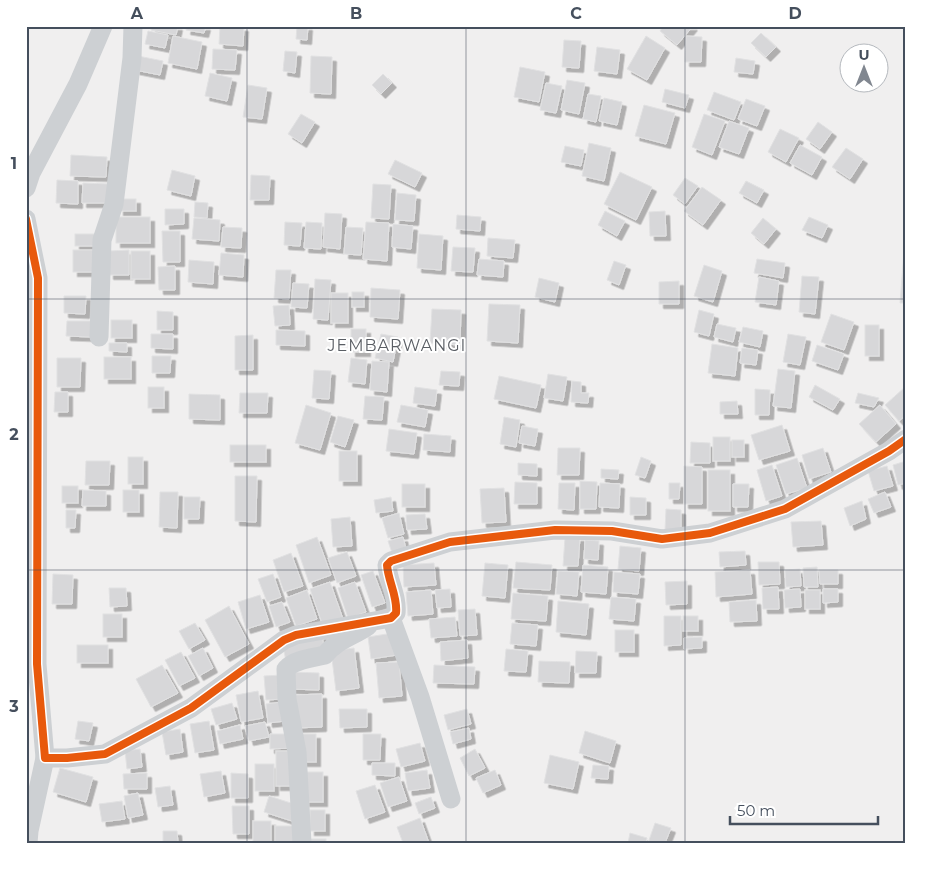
<svg xmlns="http://www.w3.org/2000/svg" width="932" height="869" viewBox="0 0 932 869" font-family="Montserrat,sans-serif">
<style>
.building{fill:#d7d7d9;stroke:#e1e1e2;filter:url(#shadow)}
.lines{fill:none;stroke-linecap:round;stroke-linejoin:round}
.street{stroke:#cdd0d3;stroke-width:19}
.cycleway-casing{stroke:#fff;stroke-width:11}
.cycleway{stroke:#e8590c;stroke-width:8}
.grid{fill:none;stroke:#454f5d;stroke-width:1;stroke-opacity:0.55}
.labels{text-anchor:middle;stroke-width:4;stroke-linejoin:round;paint-order:stroke}
.quarter-label{font-size:16px;letter-spacing:1px;fill:#5a5e64;stroke:#fff}
.neatline{fill:none;stroke:#454f5d;stroke-width:2}
.grid-label{font-size:16px;text-anchor:middle;font-weight:bold;fill:#454f5d}
</style>
<defs>
<filter id="shadow"><feDropShadow dx="4.5" dy="4.5" stdDeviation="0" flood-color="#0004"/></filter>
</defs>
<rect width="100%" height="100%" fill="#f0efef"/>
<g class="building">
<path d="M151,26H178L176,35L151,30Z"/>
<path d="M187,26H206L204,33L186,30Z"/>
<path d="M220,26L244,27L243,46L219,44Z"/>
<path d="M297,26H308L307,40L296,39Z"/>
<path d="M663,26H693L677,45L660,31Z"/>
<path d="M148,31L168,35L165,48L145,44Z"/>
<path d="M761,33L776,47L766,57L751,43Z"/>
<path d="M173,36L202,42L197,69L168,63Z"/>
<path d="M646,36L665,48L647,80L627,69Z"/>
<path d="M686,36L702,37L701,62H685Z"/>
<path d="M564,40L581,41L579,68L562,67Z"/>
<path d="M597,47L620,50L617,74L594,71Z"/>
<path d="M213,49L237,50L235,70L212,69Z"/>
<path d="M285,51L297,52L295,73L283,71Z"/>
<path d="M138,56L163,61L160,75L135,70Z"/>
<path d="M311,56L332,57L331,94L310,93Z"/>
<path d="M736,58L755,61L753,74L734,72Z"/>
<path d="M520,67L545,72L539,102L514,97Z"/>
<path d="M210,73L232,78L227,101L205,96Z"/>
<path d="M383,74L392,83L381,94L372,85Z"/>
<path d="M567,80L585,83L579,114L561,110Z"/>
<path d="M546,83L562,86L556,113L540,110Z"/>
<path d="M248,85L267,88L262,119L243,117Z"/>
<path d="M665,89L689,95L685,108L662,102Z"/>
<path d="M714,92L741,102L734,120L707,110Z"/>
<path d="M588,94L601,96L596,122L583,119Z"/>
<path d="M604,98L622,102L617,125L599,121Z"/>
<path d="M746,99L765,106L757,126L738,119Z"/>
<path d="M644,105L675,113L666,144L635,136Z"/>
<path d="M301,114L315,122L302,143L288,134Z"/>
<path d="M704,114L725,121L712,155L692,147Z"/>
<path d="M729,121L749,128L739,154L719,147Z"/>
<path d="M818,122L832,132L820,149L806,139Z"/>
<path d="M780,129L799,138L786,162L768,152Z"/>
<path d="M589,143L611,148L604,181L582,176Z"/>
<path d="M800,145L822,157L812,175L790,163Z"/>
<path d="M565,146L584,150L581,166L561,162Z"/>
<path d="M846,148L863,159L850,179L832,167Z"/>
<path d="M71,155L107,157L106,177L70,176Z"/>
<path d="M395,160L422,173L415,187L388,174Z"/>
<path d="M172,170L195,176L191,196L167,190Z"/>
<path d="M620,172L652,187L636,220L604,204Z"/>
<path d="M251,175L270,176L269,200H250Z"/>
<path d="M685,178L698,186L685,204L673,195Z"/>
<path d="M57,180L78,181V204L56,203Z"/>
<path d="M746,181L764,190L757,203L739,193Z"/>
<path d="M83,183L109,184L108,203H82Z"/>
<path d="M373,184L391,185L389,219L371,218Z"/>
<path d="M702,187L721,200L703,225L684,211Z"/>
<path d="M397,193L416,195L414,221L395,220Z"/>
<rect x="119" y="199" width="17" height="12"/>
<path d="M195,202L208,203L207,218L194,217Z"/>
<path d="M165,209H184V224L165,225Z"/>
<path d="M605,211L625,221L617,236L598,225Z"/>
<path d="M665,211L666,236H650L649,212Z"/>
<path d="M325,213L342,214L340,249L323,247Z"/>
<path d="M457,215L481,217L480,231L456,229Z"/>
<rect x="116" y="217" width="34" height="26"/>
<path d="M809,217L828,225L822,238L802,230Z"/>
<path d="M194,218L220,220L219,241L192,239Z"/>
<path d="M763,218L776,229L764,244L751,233Z"/>
<path d="M285,222L302,223L300,246L284,245Z"/>
<path d="M306,222L322,223L321,249L304,248Z"/>
<path d="M366,222L389,223L387,261L363,259Z"/>
<path d="M393,224L413,226L411,249L392,247Z"/>
<path d="M223,227L242,228L241,248L221,247Z"/>
<path d="M346,227L363,228L361,255L344,254Z"/>
<path d="M162,231H180V262H163Z"/>
<rect x="75" y="234" width="21" height="12"/>
<path d="M419,234L443,236L441,270L417,268Z"/>
<path d="M488,238L515,240L513,258L487,256Z"/>
<path d="M453,247L475,248L473,272L451,271Z"/>
<rect x="73" y="250" width="21" height="22"/>
<path d="M129,250V275H109V251Z"/>
<rect x="131" y="251" width="19" height="28"/>
<path d="M904,251H906V303H900Z"/>
<path d="M221,253L244,255L243,277L219,275Z"/>
<path d="M479,259L504,261L503,277L477,275Z"/>
<path d="M757,259L785,263L783,278L754,273Z"/>
<path d="M189,260L214,262L213,284L188,282Z"/>
<path d="M614,261L626,265L619,285L607,280Z"/>
<path d="M704,265L722,271L713,302L694,296Z"/>
<path d="M175,266V290H159L158,267Z"/>
<path d="M276,270H291L289,299L274,298Z"/>
<path d="M802,276L819,277L815,314L799,312Z"/>
<path d="M759,277L779,281L776,305L755,302Z"/>
<path d="M539,278L559,283L555,302L535,297Z"/>
<path d="M315,279L331,280L328,320L313,319Z"/>
<path d="M679,281V304H659V282Z"/>
<path d="M293,283L309,284L307,308L291,307Z"/>
<path d="M371,288L400,290L398,319L370,317Z"/>
<rect x="352" y="292" width="12" height="15"/>
<rect x="331" y="293" width="17" height="30"/>
<path d="M64,296H86L85,314L64,313Z"/>
<path d="M489,304L520,305L518,343L487,341Z"/>
<path d="M289,305L290,325L275,326L273,306Z"/>
<path d="M432,309L461,310L460,345L430,343Z"/>
<path d="M699,310L714,314L709,336L694,332Z"/>
<path d="M157,311L173,312V330H157Z"/>
<path d="M831,314L854,322L844,350L821,342Z"/>
<rect x="111" y="320" width="21" height="18"/>
<path d="M67,321H91V337L66,336Z"/>
<path d="M717,324L736,328L733,342L714,337Z"/>
<rect x="865" y="325" width="14" height="31"/>
<path d="M743,327L763,331L760,347L739,342Z"/>
<rect x="351" y="329" width="15" height="23"/>
<path d="M276,330L305,331V346L276,345Z"/>
<path d="M151,334H173V349L151,348Z"/>
<path d="M381,334L398,337L393,362L375,358Z"/>
<path d="M788,334L806,337L800,365L783,362Z"/>
<path d="M253,335V370H235V336Z"/>
<path d="M109,343H127V352L109,351Z"/>
<path d="M712,344L738,348L735,376L708,373Z"/>
<path d="M817,345L844,354L838,370L812,361Z"/>
<path d="M742,348L758,350L756,365L740,363Z"/>
<path d="M152,356H171L170,373H152Z"/>
<rect x="104" y="357" width="27" height="22"/>
<path d="M57,358H81L80,387H57Z"/>
<path d="M351,358L367,360L365,384L348,382Z"/>
<path d="M372,361L389,362L387,392L370,390Z"/>
<path d="M778,369L795,371L791,408L773,406Z"/>
<path d="M314,370L331,371L329,399L312,398Z"/>
<path d="M441,371L460,372L459,386L439,385Z"/>
<path d="M548,374L567,377L563,401L544,398Z"/>
<path d="M499,376L541,385L536,408L494,399Z"/>
<path d="M572,381L581,382V393H589L588,403L571,402Z"/>
<path d="M815,385L840,399L833,410L809,397Z"/>
<rect x="148" y="387" width="16" height="21"/>
<path d="M415,387L437,390L435,406L413,403Z"/>
<path d="M905,387L906,415L899,421L885,405Z"/>
<path d="M755,389L770,390L769,415H755Z"/>
<path d="M55,392H68V412H54Z"/>
<path d="M240,393H268L267,413H239Z"/>
<path d="M858,393L879,398L874,407L855,403Z"/>
<path d="M189,394L220,395V420L189,419Z"/>
<path d="M365,396L384,397L382,420L363,419Z"/>
<path d="M737,401L738,414H720V402Z"/>
<path d="M306,405L331,413L320,450L295,443Z"/>
<path d="M401,405L428,410L425,427L397,422Z"/>
<path d="M880,405L896,424L876,442L859,424Z"/>
<path d="M338,416L354,420L345,447L330,442Z"/>
<path d="M504,417L520,420L516,447L500,444Z"/>
<path d="M782,425L790,451L759,460L751,435Z"/>
<path d="M522,426L538,429L535,446L519,443Z"/>
<path d="M389,429L417,433L414,454L386,451Z"/>
<path d="M424,434L451,436L450,452L423,450Z"/>
<rect x="713" y="437" width="17" height="24"/>
<rect x="732" y="440" width="12" height="17"/>
<path d="M691,442L710,443V463H690Z"/>
<rect x="230" y="445" width="36" height="17"/>
<path d="M558,448H580L579,475H557Z"/>
<path d="M823,448L831,472L809,479L802,455Z"/>
<rect x="339" y="451" width="18" height="30"/>
<rect x="128" y="457" width="15" height="27"/>
<path d="M641,457L651,461L645,478L635,475Z"/>
<path d="M797,458L807,488L786,494L776,465Z"/>
<path d="M86,461H110L109,485H85Z"/>
<path d="M906,461V483L898,485L893,465Z"/>
<path d="M518,463L537,464V476L518,475Z"/>
<path d="M772,465L782,496L766,501L757,470Z"/>
<path d="M684,466L702,467V504H684Z"/>
<path d="M887,466L893,486L874,491L868,471Z"/>
<path d="M601,469L619,470L618,479L601,478Z"/>
<rect x="708" y="470" width="22" height="41"/>
<path d="M235,476H257L256,522L235,521Z"/>
<path d="M580,481L597,482L596,509H580Z"/>
<path d="M515,482L537,483V504H514Z"/>
<path d="M559,483H575L574,510L558,509Z"/>
<path d="M600,483L620,484L619,508L599,507Z"/>
<path d="M669,483H680L679,499H669Z"/>
<rect x="402" y="484" width="23" height="23"/>
<path d="M733,484H749L748,507H733Z"/>
<rect x="62" y="486" width="16" height="17"/>
<path d="M504,488L506,522L482,523L480,489Z"/>
<path d="M83,490L106,491V506H82Z"/>
<rect x="123" y="490" width="16" height="22"/>
<path d="M160,492H178L177,528L159,527Z"/>
<path d="M885,492L891,507L874,513L868,499Z"/>
<path d="M184,497H200L199,519H184Z"/>
<path d="M391,497L393,511L376,513L374,500Z"/>
<path d="M630,497L646,498V515H630Z"/>
<path d="M862,501L866,519L850,526L844,508Z"/>
<path d="M666,509L681,510V531L665,530Z"/>
<path d="M66,510H76L75,528H66Z"/>
<path d="M399,513L404,534L388,538L382,518Z"/>
<path d="M425,514L427,529L407,530L406,515Z"/>
<path d="M350,517L352,546L333,547L331,519Z"/>
<path d="M821,521L823,545L793,547L791,522Z"/>
<path d="M317,537L331,575L309,583L296,545Z"/>
<path d="M403,537L406,549L392,553L388,541Z"/>
<path d="M565,537H580L578,566H563Z"/>
<path d="M585,540L599,541L598,560L584,559Z"/>
<path d="M620,546L641,548L639,571L618,569Z"/>
<path d="M745,551L746,565L720,567L719,552Z"/>
<path d="M347,552L356,576L337,583L328,558Z"/>
<path d="M291,553L303,586L284,592L273,560Z"/>
<path d="M516,562L552,565L550,590L513,588Z"/>
<path d="M758,562H779L780,584L759,585Z"/>
<path d="M434,563L436,585L404,587L403,565Z"/>
<path d="M485,563L508,565L505,598L482,596Z"/>
<path d="M583,565L608,567L606,594L581,592Z"/>
<path d="M817,567L818,587H804L803,568Z"/>
<path d="M800,569L801,586L786,587L785,570Z"/>
<path d="M750,570L752,594L716,597L715,572Z"/>
<path d="M819,570H838V584H820Z"/>
<path d="M373,571L385,603L372,607L361,575Z"/>
<path d="M558,571L579,572L577,596L556,594Z"/>
<path d="M614,572L640,574L638,594L613,592Z"/>
<path d="M53,574L73,575L72,604H52Z"/>
<path d="M273,574L281,597L267,602L258,579Z"/>
<path d="M687,581V604L666,605L665,582Z"/>
<path d="M330,582L343,619L323,626L310,589Z"/>
<path d="M355,582L366,612L348,618L338,588Z"/>
<path d="M778,587L779,609H763L762,588Z"/>
<path d="M109,588H126L127,606L110,607Z"/>
<path d="M450,589L451,607L437,608L435,590Z"/>
<path d="M800,589L801,607L785,608L784,590Z"/>
<path d="M823,589H838V602L823,603Z"/>
<path d="M307,590L317,619L296,626L286,598Z"/>
<path d="M431,590L433,614L408,616L406,592Z"/>
<rect x="805" y="590" width="15" height="19"/>
<path d="M513,593L548,596L546,621L511,619Z"/>
<path d="M260,595L269,622L246,629L238,602Z"/>
<path d="M611,597L636,599L634,621L609,619Z"/>
<path d="M756,600L757,621L730,622L729,602Z"/>
<path d="M558,601L589,604L586,635L556,632Z"/>
<path d="M282,602L290,622L276,627L269,606Z"/>
<path d="M229,606L249,644L225,657L205,620Z"/>
<path d="M475,609L477,635L460,636L458,610Z"/>
<rect x="103" y="614" width="19" height="23"/>
<path d="M664,616H681V645L664,646Z"/>
<rect x="683" y="616" width="15" height="15"/>
<path d="M455,617L457,636L431,638L429,619Z"/>
<path d="M195,623L205,640L189,649L179,631Z"/>
<path d="M512,623L538,625L536,646L510,644Z"/>
<rect x="615" y="630" width="19" height="22"/>
<path d="M393,633L397,655L371,659L368,637Z"/>
<path d="M322,635L325,654L286,661L282,642Z"/>
<path d="M702,637V648L684,649V638Z"/>
<path d="M467,640L468,658L441,661L440,642Z"/>
<rect x="77" y="645" width="31" height="18"/>
<path d="M203,648L213,668L199,676L188,656Z"/>
<path d="M354,648L359,688L336,691L331,651Z"/>
<path d="M506,649L528,651L526,672L504,671Z"/>
<path d="M576,651L597,652L596,673H575Z"/>
<path d="M181,652L195,678L179,686L165,660Z"/>
<path d="M539,661L570,662L569,683L538,682Z"/>
<path d="M399,662L402,696L379,698L376,663Z"/>
<path d="M162,665L178,693L151,707L136,679Z"/>
<path d="M434,665L475,667L474,684L433,683Z"/>
<path d="M291,672L319,673V690L290,689Z"/>
<path d="M281,675L283,699L266,700L264,676Z"/>
<path d="M258,691L263,718L241,722L236,695Z"/>
<path d="M322,694V727L294,728V695Z"/>
<path d="M282,702L285,721L268,723L266,704Z"/>
<path d="M232,703L237,719L216,725L211,709Z"/>
<path d="M339,709H367V727L340,728Z"/>
<path d="M467,709L471,724L448,730L444,715Z"/>
<path d="M78,721L93,723L89,741L75,739Z"/>
<path d="M209,721L214,750L195,753L190,724Z"/>
<path d="M265,722L269,737L249,741L245,726Z"/>
<path d="M240,725L243,739L220,744L217,731Z"/>
<path d="M469,728L471,739L453,744L450,732Z"/>
<path d="M180,729L183,752L166,755L162,732Z"/>
<path d="M585,731L616,741L610,763L579,753Z"/>
<path d="M270,734H291L292,748L270,749Z"/>
<rect x="298" y="734" width="18" height="28"/>
<path d="M363,734H381L380,760H363Z"/>
<path d="M420,743L425,761L401,767L396,749Z"/>
<path d="M140,749L142,767L127,769L125,751Z"/>
<path d="M475,749L485,768L469,776L460,758Z"/>
<rect x="276" y="751" width="20" height="35"/>
<path d="M550,755L579,762L573,789L544,783Z"/>
<path d="M372,763H395V776L372,775Z"/>
<rect x="255" y="764" width="19" height="27"/>
<path d="M593,765L609,766L608,779L591,778Z"/>
<path d="M60,768L93,777L86,802L53,792Z"/>
<path d="M427,770L430,788L408,791L405,773Z"/>
<path d="M495,770L501,785L483,793L476,778Z"/>
<path d="M221,771L225,793L204,797L200,774Z"/>
<rect x="305" y="772" width="18" height="30"/>
<path d="M147,773V789H124L123,774Z"/>
<path d="M231,773L248,774V798H231Z"/>
<path d="M399,777L407,801L388,807L380,783Z"/>
<path d="M375,785L385,812L365,819L356,791Z"/>
<path d="M170,786L173,805L158,807L155,788Z"/>
<path d="M138,793L143,815L128,818L124,796Z"/>
<path d="M269,796L297,805L292,821L264,812Z"/>
<path d="M431,797L435,808L419,814L415,803Z"/>
<path d="M122,801L125,819L102,822L99,804Z"/>
<path d="M232,806H249V834H233Z"/>
<rect x="310" y="810" width="15" height="21"/>
<path d="M420,818L429,843H403L397,827Z"/>
<rect x="253" y="821" width="18" height="22"/>
<path d="M655,823L671,828L665,843H648Z"/>
<rect x="275" y="826" width="19" height="17"/>
<path d="M163,831H177L178,843H163Z"/>
<path d="M630,833L647,838L646,843H628Z"/>
<rect x="309" y="839" width="17" height="4"/>
</g>
<g class="lines">
<g class="street">
<path d="M26,188L31,173L78,84L103,26"/>
<path d="M26,219L38,278L37,664L45,758H67L105,754L191,708L284,640L296,635L391,618L396,613C398,597 388,581 387,565L391,561L450,542L555,530L612,531L662,539L710,533L785,509L889,451L906,439"/>
<path d="M99,337L102,240L114,204L132,58L133,26"/>
<path d="M391,618L420,697L451,799"/>
<path d="M28,843L29,831L45,758"/>
<path d="M302,843L297,752L287,699L286,669C295,659 313,658 325,655C335,641 354,636 368,626"/>
</g>
<defs>
<path id="cycleway" d="M26,219L38,278L37,664L45,758H67L105,754L191,708L284,640L296,635L391,618L396,613C398,597 388,581 387,565L391,561L450,542L555,530L612,531L662,539L710,533L785,509L889,451L906,439"/>
</defs>
<use href="#cycleway" class="cycleway-casing"/>
<use href="#cycleway" class="cycleway"/>
</g>
<path class="grid" d="M247,26V843M466,26V843M685,26V843M26,299H906M26,570H906"/>
<g class="labels">
<g class="quarter-label">
<text x="397" y="351">JEMBARWANGI</text>
</g>
</g>
<rect width="932" height="869" fill="none" stroke="#ffffff" stroke-width="55"/>
<g transform="translate(864 68)"><circle r="24" fill="#ffffff" stroke="#b5b9be"/>
<path d="M0-4L9 19L0 12L-9 19Z" fill="#818790"/>
<text y="-8" font-size="14" font-weight="bold" text-anchor="middle" fill="#454f5d">U</text>
</g>
<path d="M730 816v8h148v-8" fill="none" stroke="#454f5d" stroke-width="2.5"/>
<text x="737" y="816" font-size="15" fill="#454f5d" stroke="#ffffff" stroke-width="4" paint-order="stroke">50 m</text>
<rect x="28" y="28" width="876" height="814" class="neatline"/>
<g class="grid-label">
<text x="137" y="19">A</text>
<text x="356" y="19">B</text>
<text x="576" y="19">C</text>
<text x="795" y="19">D</text>
<text x="14" y="169">1</text>
<text x="14" y="440">2</text>
<text x="14" y="712">3</text>
</g>
</svg>
